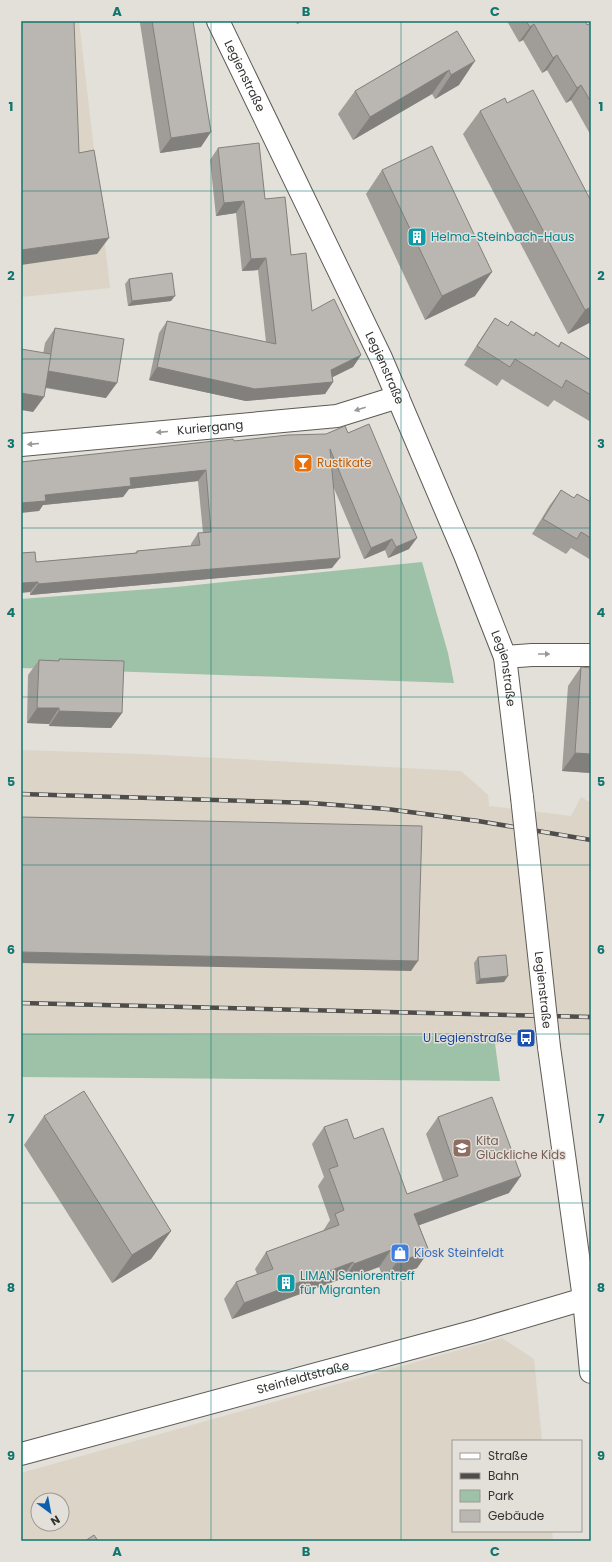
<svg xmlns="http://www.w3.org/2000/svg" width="612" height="1562" viewBox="0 0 612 1562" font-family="Poppins,sans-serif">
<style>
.built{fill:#dbd4c7;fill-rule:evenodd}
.green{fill:#9dc2a7}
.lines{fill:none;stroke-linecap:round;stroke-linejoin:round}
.minor-casing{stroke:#5e5b56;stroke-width:24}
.minor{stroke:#fff;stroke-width:22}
.rail-casing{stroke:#4f4d4b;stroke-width:4.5}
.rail{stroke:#e3dfd9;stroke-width:3;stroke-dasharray:9;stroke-linecap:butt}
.minor-bridge-casing{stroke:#5e5b56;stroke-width:24;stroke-linecap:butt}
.minor-bridge{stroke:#fff;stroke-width:22}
.wall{fill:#a09d99}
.shaded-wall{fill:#82807d}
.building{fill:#bab7b2;stroke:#82807d}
.oneway{fill:#9a9998}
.grid{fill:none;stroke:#0f766e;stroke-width:1;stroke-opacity:0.55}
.labels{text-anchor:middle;stroke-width:3;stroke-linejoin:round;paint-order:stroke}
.street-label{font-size:12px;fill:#343331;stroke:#e3dfd9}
.culture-label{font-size:12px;fill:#0d838f;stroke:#e3dfd9;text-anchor:start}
.food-label{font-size:12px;fill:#c56008;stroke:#e3dfd9;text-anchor:start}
.transit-label{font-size:12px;fill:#164399;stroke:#e3dfd9;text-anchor:end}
.education-label{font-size:12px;fill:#785e54;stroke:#e3dfd9;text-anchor:start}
.shop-label{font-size:12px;fill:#366cbe;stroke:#e3dfd9;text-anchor:start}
.neatline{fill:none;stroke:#0f766e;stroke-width:1.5}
.grid-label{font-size:13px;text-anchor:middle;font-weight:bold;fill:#0f766e}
</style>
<rect width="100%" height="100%" fill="#e3dfd9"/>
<g class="built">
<path d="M21,21H79L110,288L21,297Z"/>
<path d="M21,750L142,754L461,771L488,795L489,806L571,816L581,797L591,803V1035L509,1031V1041L433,1062L21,1049Z"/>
<path d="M502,1338L534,1359L542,1441H453V1531H552L553,1541H21V1473ZM38,1500H62V1524H38Z"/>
</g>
<g class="green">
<path d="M422,562L448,653L454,683L21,668V599L176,587Z"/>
<path d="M21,1034L494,1036L500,1081L21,1077Z"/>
</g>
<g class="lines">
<defs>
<g id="minor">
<path id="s1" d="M218,21L381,358L465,555L505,657L522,797"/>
<path id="s2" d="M21,445L337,416L398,397"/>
<path d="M505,657L532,655H591"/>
<path d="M549,1047L584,1299L591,1372"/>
<path id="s3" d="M21,1454L479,1330L584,1299"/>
</g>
</defs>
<use href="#minor" class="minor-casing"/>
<use href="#minor" class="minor"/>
<defs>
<g id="rail">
<path d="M21,794L311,803L387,809L478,821L591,840"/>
<path d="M21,1003L591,1017"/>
</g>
</defs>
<use href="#rail" class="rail-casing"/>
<use href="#rail" class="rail"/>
<defs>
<g id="minor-bridge">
<path id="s4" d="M522,797L549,1047"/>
</g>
</defs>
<use href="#minor-bridge" class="minor-bridge-casing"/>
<use href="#minor-bridge" class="minor-bridge"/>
</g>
<g class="wall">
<path d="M141,21H193L201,147L160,153L140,23Z"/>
<path d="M295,21H303L297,24Z"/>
<path d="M507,21H585L587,25L591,23V133L590,134L571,100L566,103L547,70L542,73L523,40L519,42Z"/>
<path d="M457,31L459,85L435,99L432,94L353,140L338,114L355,91Z"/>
<path d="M507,103L591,201V322L568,334L463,134L480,111Z"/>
<path d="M218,148L265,199L291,255L312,311L361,355L353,367L332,377L333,382L325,394L246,401L149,380L159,333L167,321L266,342L258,270L242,271L236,213L216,216L210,160Z"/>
<path d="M382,170L475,296L425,320L366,194Z"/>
<path d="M129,279L171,301L128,306L125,284Z"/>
<path d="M495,318L508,326L511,321L533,335L536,332L558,346L561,342L591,360V422L554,400L548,407L502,379L497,386L464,365L482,337Z"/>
<path d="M55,328L106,398L45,388L44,397L33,412L45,343Z"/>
<path d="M348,433L409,549L388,558L385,550L364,559L333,486L332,568L30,595V592L36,562L135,553L137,551L191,546V544L198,533H203L198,481L129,489L123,497L43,505L39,511L21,462L234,441Z"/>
<path d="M561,490L574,498L577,494L591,502V560L571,548L566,554L532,534L550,505Z"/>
<path d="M59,659L122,713L111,728L49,726V724L27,723L28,675L39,660L58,661Z"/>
<path d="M581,667L591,773L562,771L568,686Z"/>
<path d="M478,957L504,982L476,984L474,963Z"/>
<path d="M44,1116L171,1231L151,1259L112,1283L24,1145Z"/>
<path d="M438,1117L509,1193L419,1225L429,1251L417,1268L384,1280L379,1267L342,1281L341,1279L232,1319L224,1299L236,1282L257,1274L255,1269L266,1252L323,1231L330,1220L318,1186L324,1177L312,1144L324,1127L354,1139L407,1194L443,1181L426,1134Z"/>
</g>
<g class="shaded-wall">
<path d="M299,21H303L297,24Z"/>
<path d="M534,24L523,40L519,42L530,27Z"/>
<path d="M557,55L547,70L542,73L553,58Z"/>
<path d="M475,61L459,85L435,99L451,75Z"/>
<path d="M449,70L432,94L353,140L370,117Z"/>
<path d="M581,85L571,100L566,103L577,88Z"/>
<path d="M211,132L201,147L160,153L171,138Z"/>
<path d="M244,201L236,213L216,216L224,203Z"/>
<path d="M109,238L97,254L21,265V250Z"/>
<path d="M266,258L258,270L242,271L251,259Z"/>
<path d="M492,272L475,296L425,320L442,296Z"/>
<path d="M175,296L171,301L128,306L132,301Z"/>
<path d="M591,307V322L568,334L585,310Z"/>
<path d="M361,355L353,367L323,382L331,370Z"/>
<path d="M157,367L333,382L325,394L246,401L149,380Z"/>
<path d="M48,371L117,383L106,398L38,386Z"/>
<path d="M21,393L44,397L33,412L21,410Z"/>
<path d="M206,470L198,481L129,489L123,497L43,505L39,511L21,513V503L45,495L130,478Z"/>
<path d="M417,538L409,549L388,558L396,547Z"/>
<path d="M392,539L385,550L364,559L371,548Z"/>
<path d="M340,558L332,568L30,595L38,584Z"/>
<path d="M38,582L30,592L21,593V583Z"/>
<path d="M37,708H59L49,724L27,723Z"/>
<path d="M59,711L122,713L111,728L49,726Z"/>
<path d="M575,753L591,754V773L562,771Z"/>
<path d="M21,952L418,961L411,971L21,963Z"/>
<path d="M508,976L504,982L476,984L480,979Z"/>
<path d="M521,1176L509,1193L403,1231L414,1214Z"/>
<path d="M171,1231L151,1259L112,1283L132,1255Z"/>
<path d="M391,1250L379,1267L342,1281L354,1264Z"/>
<path d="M429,1251L417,1268L384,1280L396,1263Z"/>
<path d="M353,1262L341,1279L232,1319L244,1303Z"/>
</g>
<g class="building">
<path d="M21,21H74L79,153L94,150L109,238L21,250Z"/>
<path d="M152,21H193L211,132L171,138Z"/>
<path d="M526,21H585L587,25L591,23V102L581,85L577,88L557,55L553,58L534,24L530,27Z"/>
<path d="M457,31L475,61L451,75L449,70L370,117L355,91Z"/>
<path d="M533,90L591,201V307L585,310L480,111L505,98L507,103Z"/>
<path d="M259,143L265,199L285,197L291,255L306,253L312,311L334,299L361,355L331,370L333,382L255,389L157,367L167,321L276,344L266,258L251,259L244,201L224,203L218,148Z"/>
<path d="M432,146L492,272L442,296L382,170Z"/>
<path d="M172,273L175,296L132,301L129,279Z"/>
<path d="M495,318L508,326L511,321L534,336L536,332L559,347L561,342L591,360V395L566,380L562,388L515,359L510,367L477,346Z"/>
<path d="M55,328L124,339L117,383L48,371Z"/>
<path d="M21,349L51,354L44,397L21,393Z"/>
<path d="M369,424L417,538L396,547L392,539L371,548L330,449L340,558L38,584V582L21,583V553L35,552L36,562L137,553V551L200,545L198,533L211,532L206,470L130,478L131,486L45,495L46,501L21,503V462L233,439L234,441L288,435L326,434L345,426L348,433Z"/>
<path d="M561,490L574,498L577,494L591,502V538L581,532L577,539L543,519Z"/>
<path d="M59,659L124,661L122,713L59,711V708H37L39,660L59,661Z"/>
<path d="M581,667L591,668V754L575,753Z"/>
<path d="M21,817L422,826L418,961L21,952Z"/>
<path d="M506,955L508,976L480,979L478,957Z"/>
<path d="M84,1091L171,1231L132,1255L44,1116Z"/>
<path d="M492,1097L521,1176L414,1214L429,1251L396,1263L391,1250L354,1264L353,1262L244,1303L236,1282L273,1269L266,1252L339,1225L335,1214L344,1210L329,1169L338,1166L324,1127L347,1119L354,1139L383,1128L407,1194L458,1176L438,1117Z"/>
<path d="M94,1535L98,1541H85Z"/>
</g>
<defs><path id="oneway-solid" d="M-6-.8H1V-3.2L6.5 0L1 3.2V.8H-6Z"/></defs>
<g class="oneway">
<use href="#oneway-solid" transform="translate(360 409) rotate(163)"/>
<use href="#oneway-solid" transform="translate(162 432) rotate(175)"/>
<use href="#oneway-solid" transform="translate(33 444) rotate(175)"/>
<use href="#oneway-solid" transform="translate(544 654)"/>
</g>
<path class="grid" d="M211,21V1541M401,21V1541M21,191H591M21,359H591M21,528H591M21,697H591M21,865H591M21,1034H591M21,1203H591M21,1371H591"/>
<defs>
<symbol id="building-square" viewBox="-11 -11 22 22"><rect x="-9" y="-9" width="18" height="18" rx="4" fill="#0f9aa8" stroke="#e3dfd9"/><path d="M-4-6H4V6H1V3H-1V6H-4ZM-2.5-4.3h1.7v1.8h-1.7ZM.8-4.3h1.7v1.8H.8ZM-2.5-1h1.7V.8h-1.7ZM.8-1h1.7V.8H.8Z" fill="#fff"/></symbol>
<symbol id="bar-square" viewBox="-11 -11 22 22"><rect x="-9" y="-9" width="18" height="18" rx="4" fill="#e8710a" stroke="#e3dfd9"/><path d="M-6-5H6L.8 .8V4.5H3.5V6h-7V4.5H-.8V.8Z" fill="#fff"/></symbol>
<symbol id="bus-square" viewBox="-11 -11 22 22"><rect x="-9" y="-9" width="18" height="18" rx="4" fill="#1a4fb4" stroke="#e3dfd9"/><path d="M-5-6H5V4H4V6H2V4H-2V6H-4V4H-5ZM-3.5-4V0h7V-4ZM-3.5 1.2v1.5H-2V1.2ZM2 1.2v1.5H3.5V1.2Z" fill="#fff"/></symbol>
<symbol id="school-square" viewBox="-11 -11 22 22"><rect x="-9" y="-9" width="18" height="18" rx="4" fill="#8d6e63" stroke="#e3dfd9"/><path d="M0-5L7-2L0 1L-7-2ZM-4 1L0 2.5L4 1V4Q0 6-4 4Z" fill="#fff"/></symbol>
<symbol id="shop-square" viewBox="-11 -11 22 22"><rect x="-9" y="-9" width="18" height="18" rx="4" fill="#3f7fe0" stroke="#e3dfd9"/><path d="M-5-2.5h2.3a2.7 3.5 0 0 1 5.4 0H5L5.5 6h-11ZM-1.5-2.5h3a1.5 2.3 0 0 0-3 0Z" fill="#fff"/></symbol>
</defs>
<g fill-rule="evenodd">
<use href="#building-square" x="406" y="226" width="22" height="22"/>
<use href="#bar-square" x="292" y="452" width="22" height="22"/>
<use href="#bus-square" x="515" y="1027" width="22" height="22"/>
<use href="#school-square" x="451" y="1137" width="22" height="22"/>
<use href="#shop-square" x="389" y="1242" width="22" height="22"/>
<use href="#building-square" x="275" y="1272" width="22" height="22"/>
</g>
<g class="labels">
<g class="street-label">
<text dy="4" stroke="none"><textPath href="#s1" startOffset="61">Legienstraße</textPath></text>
<text dy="4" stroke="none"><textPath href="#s1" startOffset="385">Legienstraße</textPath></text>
<text dy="4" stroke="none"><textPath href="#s2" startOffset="190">Kuriergang</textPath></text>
<text dy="4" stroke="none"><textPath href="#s1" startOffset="709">Legienstraße</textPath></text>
<text dy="4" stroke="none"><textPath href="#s4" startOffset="194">Legienstraße</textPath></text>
<text dy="4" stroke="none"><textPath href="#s3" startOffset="292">Steinfeldtstraße</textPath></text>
</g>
<g class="culture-label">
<text x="431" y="241">Helma-Steinbach-Haus</text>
<text x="300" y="1280">LIMAN Seniorentreff<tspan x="300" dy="14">für Migranten</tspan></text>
</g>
<g class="food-label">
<text x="317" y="467">Rustikate</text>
</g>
<g class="transit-label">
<text x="512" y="1042">U Legienstraße</text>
</g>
<g class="education-label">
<text x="476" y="1145">Kita<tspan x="476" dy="14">Glückliche Kids</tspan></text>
</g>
<g class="shop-label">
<text x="414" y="1257">Kiosk Steinfeldt</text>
</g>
</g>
<rect width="612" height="1562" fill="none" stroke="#e3dfd9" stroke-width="44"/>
<rect x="452" y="1440" width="130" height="92" fill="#e3dfd9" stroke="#9d9a96"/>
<rect x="460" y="1453" width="20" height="6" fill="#ffffff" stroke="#9d9a96"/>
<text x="488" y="1460" font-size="12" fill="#343331">Straße</text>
<rect x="460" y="1473" width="20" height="6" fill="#4f4d4b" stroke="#9d9a96"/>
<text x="488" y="1480" font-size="12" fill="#343331">Bahn</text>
<rect x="460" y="1490" width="20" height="12" fill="#9dc2a7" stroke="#9d9a96"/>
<text x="488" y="1500" font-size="12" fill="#343331">Park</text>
<rect x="460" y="1510" width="20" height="12" fill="#bab7b2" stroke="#9d9a96"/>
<text x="488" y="1520" font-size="12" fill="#343331">Gebäude</text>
<g transform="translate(50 1512) rotate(148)"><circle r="19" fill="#e3dfd9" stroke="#9d9a96"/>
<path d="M0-3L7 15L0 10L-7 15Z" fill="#0d5fae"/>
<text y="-6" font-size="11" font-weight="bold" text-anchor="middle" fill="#343331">N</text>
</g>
<rect x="22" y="22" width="568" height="1518" class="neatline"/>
<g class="grid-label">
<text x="117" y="16">A</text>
<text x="306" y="16">B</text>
<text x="495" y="16">C</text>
<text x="11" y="111">1</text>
<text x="601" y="111">1</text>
<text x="11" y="280">2</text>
<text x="601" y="280">2</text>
<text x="11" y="448">3</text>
<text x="601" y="448">3</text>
<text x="11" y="617">4</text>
<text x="601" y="617">4</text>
<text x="11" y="786">5</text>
<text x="601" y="786">5</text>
<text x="11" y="954">6</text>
<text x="601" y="954">6</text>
<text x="11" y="1123">7</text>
<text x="601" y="1123">7</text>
<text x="11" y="1292">8</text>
<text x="601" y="1292">8</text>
<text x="11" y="1460">9</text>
<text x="601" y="1460">9</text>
<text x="117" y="1556">A</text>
<text x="306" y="1556">B</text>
<text x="495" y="1556">C</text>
</g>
</svg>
